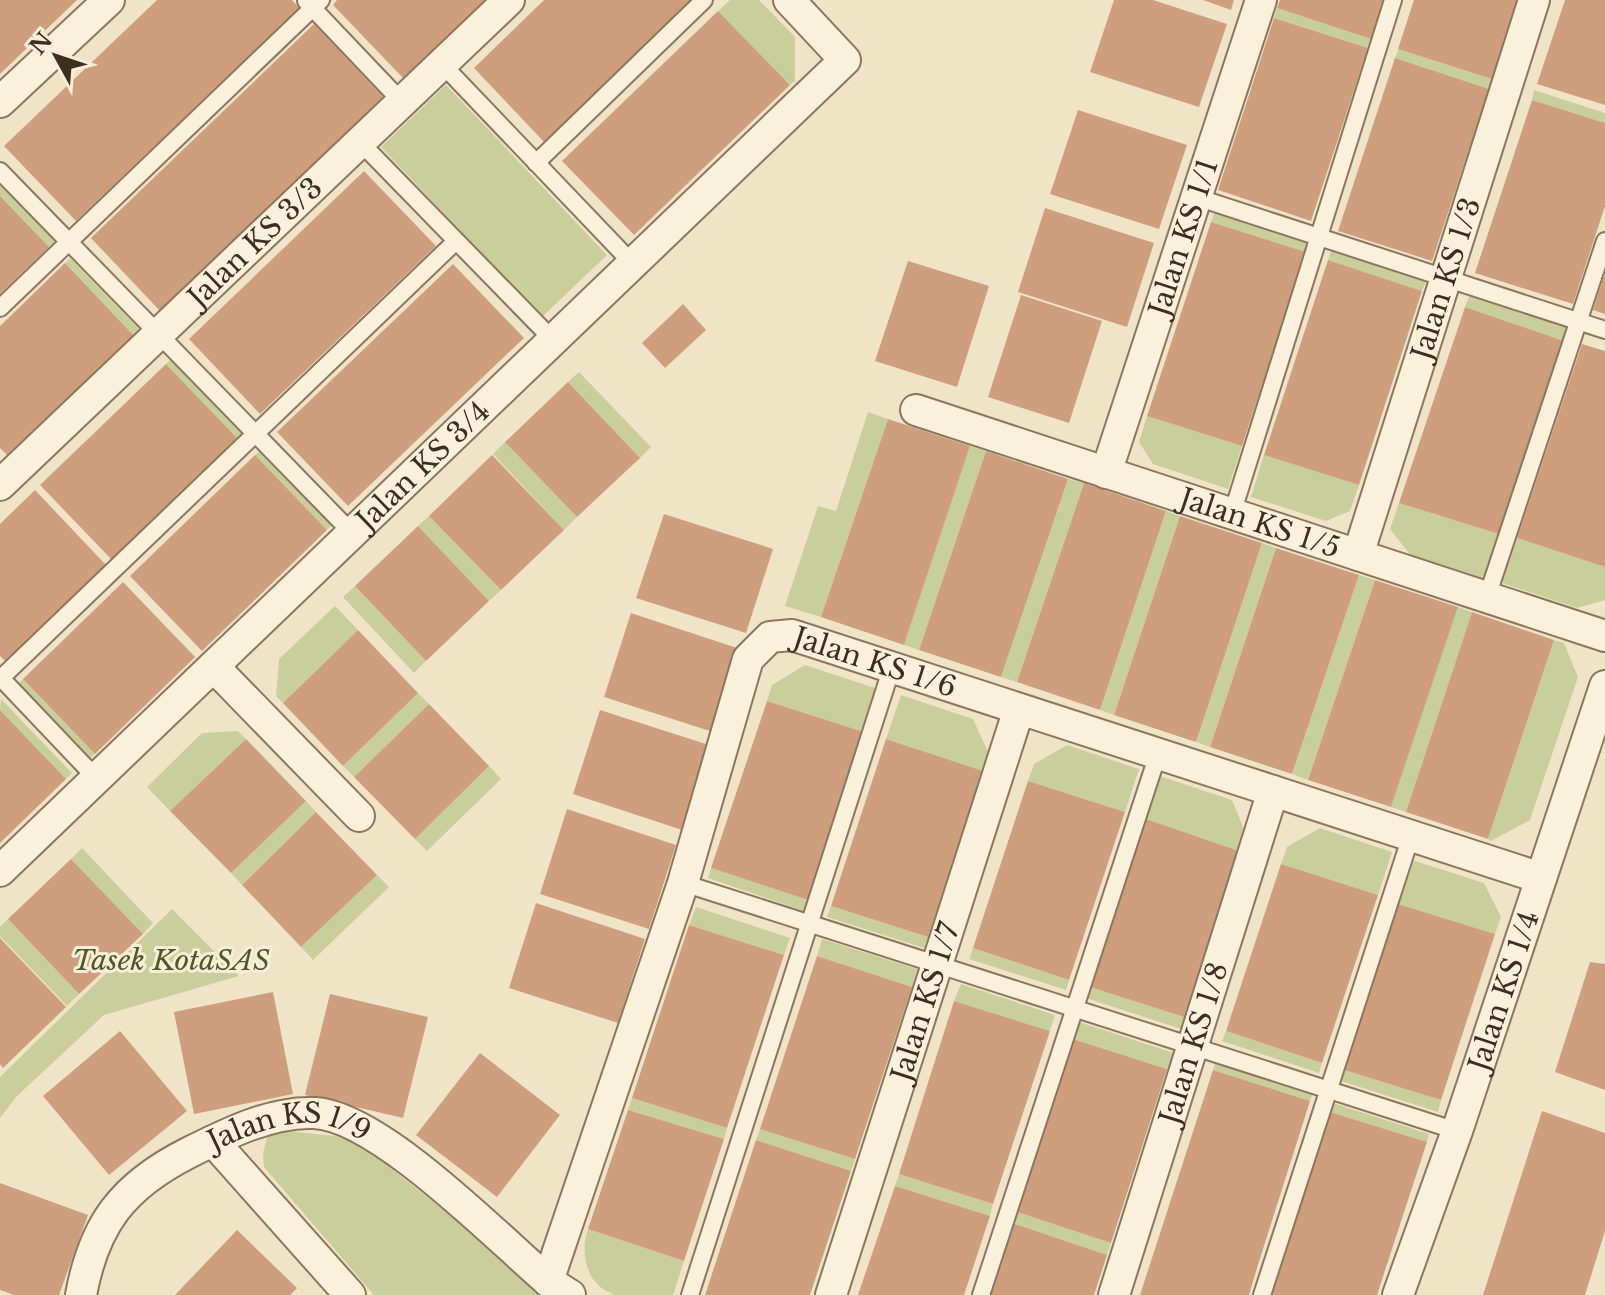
<svg xmlns="http://www.w3.org/2000/svg" width="1605" height="1295" viewBox="0 0 1605 1295" font-family="'Libre Baskerville',serif">
<style>
.green{fill:#c9cf9b}
.building{fill:#cf9f7d}
.lines{fill:none;stroke-linecap:round;stroke-linejoin:round}
.lane-casing{stroke:#8d765c;stroke-width:20}
.street-casing{stroke:#8d765c;stroke-width:34}
.lane{stroke:#faf1dc;stroke-width:16}
.street{stroke:#faf1dc;stroke-width:30}
.labels{text-anchor:middle;stroke-width:6;stroke-linejoin:round;paint-order:stroke}
.street-label{font-size:28px;fill:#3d2e20;stroke:#f7eed8}
.park-label{font-size:28px;font-style:italic;fill:#4d5a26;stroke:#f7eed8}
</style>
<rect width="100%" height="100%" fill="#f0e4c8"/>
<g class="green">
<path d="M730,0H759L795,37V81L790,85L718,11Z"/>
<path d="M1277,8L1371,39L1368,48L1274,18Z"/>
<path d="M1398,49L1492,79L1489,89L1395,58Z"/>
<path d="M446,85L607,255L542,317L381,147Z"/>
<path d="M1534,90L1605,113V123L1532,100Z"/>
<path d="M0,184L55,241L49,247L0,196Z"/>
<path d="M1215,211L1308,242L1306,252L1211,222Z"/>
<path d="M1331,251L1426,281L1422,291L1328,260Z"/>
<path d="M70,258L142,332L136,338L65,263Z"/>
<path d="M1470,294L1569,326L1564,341L1465,307Z"/>
<path d="M172,358L243,433L237,438L166,364Z"/>
<path d="M579,372L651,447L640,458L568,382Z"/>
<path d="M868,412L888,419L821,617L785,606L818,506L836,511Z"/>
<path d="M1147,416L1242,446L1228,489L1153,464L1139,442Z"/>
<path d="M505,442L577,517L564,530L493,454Z"/>
<path d="M970,446L986,451L919,650L904,645Z"/>
<path d="M262,450L333,524L327,530L255,455Z"/>
<path d="M1264,455L1359,485L1350,511L1326,521L1251,497Z"/>
<path d="M1068,479L1084,483L1017,682L1001,677Z"/>
<path d="M1399,503L1502,535L1486,581L1412,557L1390,529Z"/>
<path d="M1166,511L1180,516L1114,715L1100,710Z"/>
<path d="M429,516L501,590L489,601L418,526Z"/>
<path d="M1517,538L1605,567V600L1577,608L1502,583Z"/>
<path d="M1262,543L1276,548L1210,747L1196,742Z"/>
<path d="M1359,575L1375,580L1308,780L1292,774Z"/>
<path d="M355,586L426,661L414,673L343,597Z"/>
<path d="M335,606L358,630L283,703L276,696L279,659Z"/>
<path d="M1458,607L1472,612L1406,812L1391,807Z"/>
<path d="M1554,640L1564,643L1578,677L1530,820L1491,841L1488,839Z"/>
<path d="M805,665L878,689L864,732L767,701L772,685Z"/>
<path d="M23,679L95,754L89,759L17,685Z"/>
<path d="M418,693L429,704L354,777L343,766Z"/>
<path d="M901,695L973,719L989,754L983,771L886,739Z"/>
<path d="M1,699L72,773L66,779L0,710Z"/>
<path d="M238,731L246,739L170,811L147,787L202,733Z"/>
<path d="M1067,745L1139,769L1125,812L1028,781L1034,764Z"/>
<path d="M489,766L501,779L427,851L415,839Z"/>
<path d="M1160,776L1232,800L1245,832L1239,851L1146,819Z"/>
<path d="M306,801L316,812L242,885L231,873Z"/>
<path d="M1320,828L1392,852L1378,895L1281,864L1287,847Z"/>
<path d="M82,848L153,923L143,934L71,859Z"/>
<path d="M1412,860L1484,883L1501,917L1495,934L1398,904Z"/>
<path d="M711,868L808,900L804,911L708,878Z"/>
<path d="M377,875L389,887L313,960L301,947Z"/>
<path d="M831,906L928,937L924,948L827,917Z"/>
<path d="M696,907L790,938L784,955L689,925Z"/>
<path d="M172,909L239,976L104,1015L16,1097L0,1118V1077Z"/>
<path d="M8,919L79,994L67,1006L0,936V927Z"/>
<path d="M822,939L917,969L912,987L817,956Z"/>
<path d="M973,948L1069,980L1066,990L969,959Z"/>
<path d="M961,984L1055,1015L1050,1031L954,1001Z"/>
<path d="M1090,987L1184,1017L1181,1029L1086,998Z"/>
<path d="M1079,1022L1174,1053L1167,1069L1073,1039Z"/>
<path d="M1226,1031L1322,1063L1319,1073L1222,1041Z"/>
<path d="M1215,1062L1313,1093L1310,1101L1213,1070Z"/>
<path d="M1344,1070L1441,1100L1438,1112L1341,1081Z"/>
<path d="M632,1098L727,1128L724,1139L628,1110Z"/>
<path d="M1333,1103L1429,1134L1427,1142L1330,1112Z"/>
<path d="M760,1129L855,1159L851,1171L756,1140Z"/>
<path d="M276,1130L345,1137L360,1144L552,1295H374L264,1167L263,1153L268,1134Z"/>
<path d="M899,1174L993,1204L990,1216L895,1186Z"/>
<path d="M1017,1212L1111,1243L1107,1255L1012,1223Z"/>
<path d="M588,1229L684,1261L673,1295C655,1295 633,1295 616,1295C587,1288 579,1253 588,1229Z"/>
</g>
<g class="building">
<path d="M0,0H77L0,74Z"/>
<path d="M157,0H292L299,8L76,221L4,146Z"/>
<path d="M337,0H486L404,79L333,5Z"/>
<path d="M544,0H693L545,143L474,68Z"/>
<path d="M1114,0H1153L1227,24L1199,107L1090,72Z"/>
<path d="M1203,0H1234L1231,10Z"/>
<path d="M1280,0H1383L1371,39L1277,8Z"/>
<path d="M1414,0H1518L1492,79L1398,49Z"/>
<path d="M1565,0H1605V105L1537,84Z"/>
<path d="M718,11L790,85L634,235L562,161Z"/>
<path d="M1274,18L1368,48L1311,221L1218,190Z"/>
<path d="M314,24L385,99L161,312L91,238Z"/>
<path d="M1395,58L1489,89L1432,261L1338,231Z"/>
<path d="M1532,100L1605,123V206L1573,304L1475,273Z"/>
<path d="M1078,110L1187,145L1159,229L1050,194Z"/>
<path d="M364,171L436,246L260,414L189,339Z"/>
<path d="M0,196L49,247L0,294Z"/>
<path d="M1045,208L1154,243L1127,327L1018,292Z"/>
<path d="M1211,222L1306,252L1242,446L1147,416Z"/>
<path d="M1328,260L1422,291L1359,485L1264,455Z"/>
<path d="M908,261L989,286L957,387L875,361Z"/>
<path d="M65,263L136,338L11,459L0,448V326Z"/>
<path d="M453,264L524,338L348,506L277,432Z"/>
<path d="M1604,276H1605V314L1593,310Z"/>
<path d="M1021,295L1102,321L1069,423L988,397Z"/>
<path d="M683,304L706,330L665,368L642,343Z"/>
<path d="M1465,307L1564,341L1502,535L1399,503Z"/>
<path d="M1582,344L1605,351V567L1517,538Z"/>
<path d="M166,364L237,438L112,560L40,485Z"/>
<path d="M568,382L640,458L577,517L505,442Z"/>
<path d="M888,419L970,446L904,645L821,617Z"/>
<path d="M986,451L1068,479L1001,677L919,650Z"/>
<path d="M255,455L327,530L202,651L130,576Z"/>
<path d="M492,455L564,530L501,590L429,516Z"/>
<path d="M1084,483L1166,511L1100,710L1017,682Z"/>
<path d="M35,490L106,565L6,662L0,656V524Z"/>
<path d="M664,514L773,549L746,633L636,598Z"/>
<path d="M1180,516L1262,543L1196,742L1114,715Z"/>
<path d="M418,526L489,601L426,661L355,586Z"/>
<path d="M1276,548L1359,575L1292,774L1210,747Z"/>
<path d="M1375,580L1458,607L1391,807L1308,780Z"/>
<path d="M123,582L195,657L95,754L23,679Z"/>
<path d="M1472,612L1554,640L1488,839L1406,812Z"/>
<path d="M631,613L740,649L713,732L604,697Z"/>
<path d="M358,630L418,693L343,766L283,703Z"/>
<path d="M767,701L864,732L808,900L711,868Z"/>
<path d="M429,704L489,766L415,839L354,777Z"/>
<path d="M0,710L66,779L0,843Z"/>
<path d="M600,710L709,745L682,830L573,794Z"/>
<path d="M246,739L306,801L231,873L170,811Z"/>
<path d="M886,739L983,771L928,937L831,906Z"/>
<path d="M1028,781L1125,812L1069,980L973,948Z"/>
<path d="M567,809L676,845L649,929L540,894Z"/>
<path d="M316,812L377,875L301,947L242,885Z"/>
<path d="M1146,819L1239,851L1184,1017L1090,987Z"/>
<path d="M71,859L143,934L79,994L8,919Z"/>
<path d="M1281,864L1378,895L1322,1063L1226,1031Z"/>
<path d="M536,903L645,939L618,1023L509,988Z"/>
<path d="M1398,904L1495,934L1441,1100L1344,1070Z"/>
<path d="M689,925L784,955L727,1128L632,1098Z"/>
<path d="M0,938L66,1007L3,1068L0,1064Z"/>
<path d="M817,956L912,987L855,1159L760,1129Z"/>
<path d="M1590,962L1605,964V1090L1555,1072Z"/>
<path d="M273,992L293,1094L194,1114L174,1012Z"/>
<path d="M330,994L428,1017L403,1118L305,1095Z"/>
<path d="M954,1001L1050,1031L993,1204L899,1174Z"/>
<path d="M120,1031L187,1111L109,1175L43,1096Z"/>
<path d="M1073,1039L1167,1069L1111,1243L1017,1212Z"/>
<path d="M480,1053L560,1115L497,1197L416,1135Z"/>
<path d="M1213,1070L1310,1101L1257,1268L1249,1295H1140Z"/>
<path d="M628,1110L724,1139L684,1261L588,1229Z"/>
<path d="M1542,1111L1605,1133V1231L1585,1295H1483Z"/>
<path d="M1330,1112L1427,1142L1377,1295H1270Z"/>
<path d="M756,1140L851,1171L810,1295H705Z"/>
<path d="M0,1183L88,1215L59,1295H14L0,1290Z"/>
<path d="M895,1186L990,1216L964,1295H858Z"/>
<path d="M1012,1223L1107,1255L1094,1295H988Z"/>
<path d="M237,1230L297,1288L290,1295H175Z"/>
</g>
<g class="lines">
<defs>
<g id="lane">
<path d="M306,1L402,102"/>
<path d="M442,64L633,264"/>
<path d="M360,142L553,340"/>
<path d="M536,163L704,0"/>
<path d="M0,171L352,533"/>
<path d="M1196,197L1605,330"/>
<path d="M0,308L321,0"/>
<path d="M1232,514L1393,0"/>
<path d="M1487,597L1605,241"/>
<path d="M0,677L97,779"/>
<path d="M0,679L455,242"/>
<path d="M683,883L1457,1131"/>
<path d="M690,1295L892,667"/>
<path d="M981,1295L1158,754"/>
<path d="M1262,1295L1411,836"/>
</g>
<g id="street">
<path d="M0,102L109,0"/>
<path id="s1" d="M916,410L1605,636"/>
<path id="s2" d="M1106,473L1261,0"/>
<path id="s3" d="M0,485L509,0"/>
<path id="s4" d="M1358,555L1534,0"/>
<path d="M214,667L359,816"/>
<path id="s5" d="M0,871L845,60L789,0"/>
<path d="M213,1141L350,1295"/>
<path id="s6" d="M548,1281L683,883L748,659L770,637L792,635L1541,878"/>
<path id="s7" d="M81,1295C94,1224 123,1186 188,1153C226,1134 272,1111 314,1113C378,1115 498,1238 548,1281L570,1295"/>
<path id="s8" d="M831,1295L1019,709"/>
<path id="s9" d="M1114,1295L1273,791"/>
<path id="s10" d="M1398,1295L1457,1131L1605,686"/>
</g>
</defs>
<use href="#lane" class="lane-casing"/>
<use href="#street" class="street-casing"/>
<use href="#lane" class="lane"/>
<use href="#street" class="street"/>
</g>
<g class="labels">
<g class="street-label">
<text dy="10" stroke="none"><textPath href="#s2" startOffset="248">Jalan KS 1/1</textPath></text>
<text dy="10" stroke="none"><textPath href="#s3" startOffset="352">Jalan KS 3/3</textPath></text>
<text dy="10" stroke="none"><textPath href="#s4" startOffset="290">Jalan KS 1/3</textPath></text>
<text dy="10" stroke="none"><textPath href="#s5" startOffset="586">Jalan KS 3/4</textPath></text>
<text dy="10" stroke="none"><textPath href="#s1" startOffset="362">Jalan KS 1/5</textPath></text>
<text dy="10" stroke="none"><textPath href="#s6" startOffset="794">Jalan KS 1/6</textPath></text>
<text dy="10" stroke="none"><textPath href="#s10" startOffset="322">Jalan KS 1/4</textPath></text>
<text dy="10" stroke="none"><textPath href="#s8" startOffset="308">Jalan KS 1/7</textPath></text>
<text dy="10" stroke="none"><textPath href="#s9" startOffset="264">Jalan KS 1/8</textPath></text>
<text dy="10" stroke="none"><textPath href="#s7" startOffset="294">Jalan KS 1/9</textPath></text>
</g>
<g class="park-label">
<text x="171" y="970">Tasek KotaSAS</text>
</g>
</g>
<g transform="translate(56 56) rotate(310)" stroke="#f7eed8" stroke-width="6" paint-order="stroke">
<path d="M0-6L14 30L0 20L-14 30Z" fill="#3d2e20"/>
<text y="-12" font-size="22" font-weight="bold" text-anchor="middle" fill="#3d2e20">N</text>
</g>
</svg>
